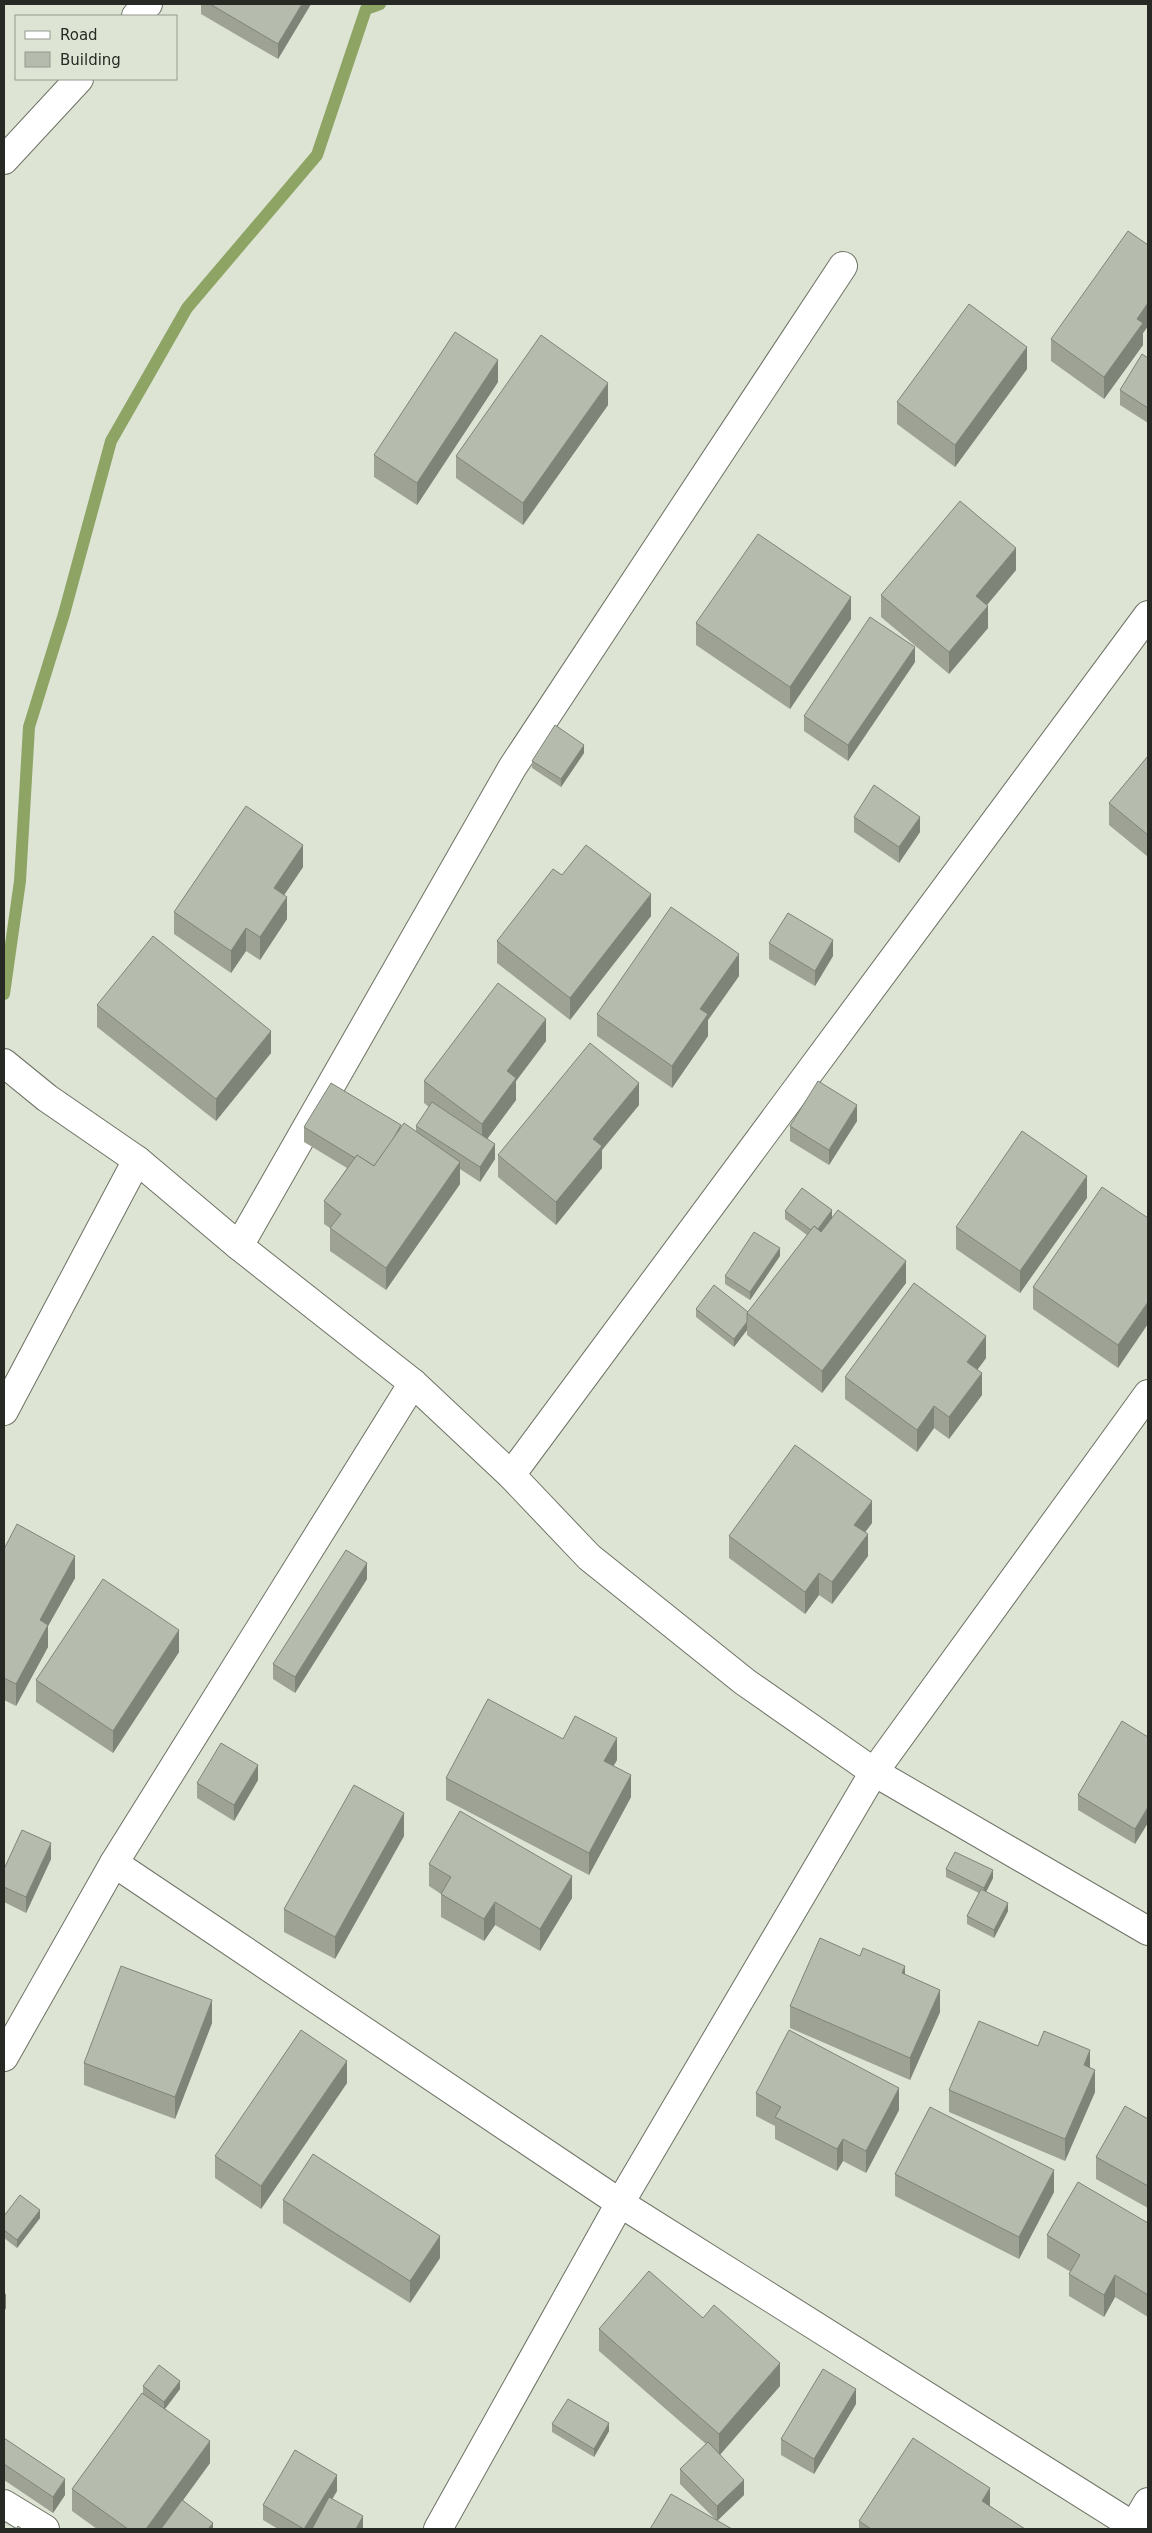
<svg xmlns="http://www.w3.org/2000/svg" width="1152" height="2533" viewBox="0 0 1152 2533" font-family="'DejaVu Sans',sans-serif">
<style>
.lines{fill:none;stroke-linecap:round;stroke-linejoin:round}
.stream{stroke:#8ea465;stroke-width:12}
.minor-casing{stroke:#6d7264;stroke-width:30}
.minor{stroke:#fff;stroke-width:28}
.wall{fill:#9da295}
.shaded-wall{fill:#7f8479}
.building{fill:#b6bcad;stroke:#7f8479}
</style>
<rect width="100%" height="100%" fill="#dde4d4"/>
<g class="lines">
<path class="stream" d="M4,994L20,881L29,727L64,614L111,441L187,308L317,155L366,9L380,4"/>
<defs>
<g id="minor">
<path d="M136,16L148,4"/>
<path d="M4,160L79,79"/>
<path d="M4,1063L47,1098L137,1160L239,1246L413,1383L511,1475L589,1557L745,1682L874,1772L1148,1931"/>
<path d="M239,1246L512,768L843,266"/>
<path d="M4,1411L137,1160"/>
<path d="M511,1475L1148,615"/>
<path d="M114,1863L620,2203L1138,2529"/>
<path d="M4,2057L114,1863L413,1383"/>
<path d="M4,2504L45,2529"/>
<path d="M438,2529L620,2203L874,1772L1148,1394"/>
<path d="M1132,2529L1148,2502"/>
</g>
</defs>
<use href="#minor" class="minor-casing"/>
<use href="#minor" class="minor"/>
</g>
<g class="wall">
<path d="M201,4H311L278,59L201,14Z"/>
<path d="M1148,245V326L1143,333V345L1104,399L1051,361V339Z"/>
<path d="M1148,358V423L1120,405V390Z"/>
<path d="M1027,369L955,467L897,424V402Z"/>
<path d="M498,382L417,505L374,477V455Z"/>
<path d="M608,405L523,525L456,478V456Z"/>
<path d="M1016,570L987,605L988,628L949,674L881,617V595Z"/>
<path d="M851,619L790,709L696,645V623Z"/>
<path d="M915,662L848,761L804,731V716Z"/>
<path d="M584,753L561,787L532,768V761Z"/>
<path d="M1148,756V857L1109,825V803Z"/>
<path d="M854,817L920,832L899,863L854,832Z"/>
<path d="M303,867L284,895L287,919L260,960L246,951L231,973L174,934V912Z"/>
<path d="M562,875L651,916L570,1020L497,963V941Z"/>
<path d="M769,943L833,956L815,986L769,959Z"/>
<path d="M739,976L708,1020V1036L672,1088L597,1036V1014Z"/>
<path d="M97,1005L271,1053L216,1121L97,1027Z"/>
<path d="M546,1041L516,1081V1100L487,1139L495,1159L480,1182L460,1169V1184L386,1290L330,1251V1228L324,1224V1201L347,1168L304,1142V1127H401L416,1131V1126L429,1107L424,1103V1081Z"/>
<path d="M639,1105L602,1150V1168L556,1225L498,1177V1155Z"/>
<path d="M857,1121L829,1165L790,1141V1126Z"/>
<path d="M1087,1198L1020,1293L956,1249V1227Z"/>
<path d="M785,1211L832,1218L906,1283L822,1393L747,1335V1330L734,1347L696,1317V1309L748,1312L807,1235L785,1219Z"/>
<path d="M1148,1218L1118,1368L1033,1309V1287Z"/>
<path d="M780,1256L750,1300L725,1284V1276Z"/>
<path d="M986,1358L977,1370L982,1395L949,1439L934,1428L917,1452L845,1399V1377Z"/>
<path d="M872,1523L865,1532L868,1556L832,1604L819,1595L805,1614L729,1558V1536Z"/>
<path d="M4,1549L75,1578L48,1626V1647L16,1706L4,1700Z"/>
<path d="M367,1579L295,1693L273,1679V1664Z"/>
<path d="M179,1652L113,1753L36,1702V1680Z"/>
<path d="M1148,1737L1135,1844L1078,1810V1795Z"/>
<path d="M563,1739L617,1760L613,1766L631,1797L589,1875L446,1800V1778Z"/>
<path d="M258,1780L234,1821L197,1798V1783Z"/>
<path d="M404,1836L335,1959L284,1932V1909Z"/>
<path d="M51,1859L26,1913L4,1902V1869Z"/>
<path d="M429,1864L572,1898L540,1951L495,1925L484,1941L441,1917V1894L429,1886Z"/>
<path d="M946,1869L993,1878L986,1892L1008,1911L994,1938L967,1924V1916L979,1893L946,1877Z"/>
<path d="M905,1975L940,2012L910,2080L790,2028V2006Z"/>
<path d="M212,2023L175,2119L84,2085V2063Z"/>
<path d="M1090,2068L1095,2092L1065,2161L949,2112V2090Z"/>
<path d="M347,2083L261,2209L215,2178V2156Z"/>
<path d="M756,2093L899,2110L866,2173L843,2161L837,2171L775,2139V2126L756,2116Z"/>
<path d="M1148,2119V2208L1096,2179V2157Z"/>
<path d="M895,2174L1054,2192L1019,2259L895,2196Z"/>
<path d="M283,2200L440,2258L410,2303L283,2223Z"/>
<path d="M4,2216L40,2218L17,2248L4,2238Z"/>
<path d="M1148,2223V2317L1115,2297L1104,2317L1069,2296V2274L1071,2272L1047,2258V2235Z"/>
<path d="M599,2329L780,2386L720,2454L744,2495L717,2521L680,2484V2469L706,2444L599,2351Z"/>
<path d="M143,2386L180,2389L165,2409L210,2463L183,2500L213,2529H97L72,2511V2489L143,2393Z"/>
<path d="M856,2404L814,2474L781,2455V2439Z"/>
<path d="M552,2424L609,2431L594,2457L552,2432Z"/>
<path d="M4,2438L65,2495L53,2513L4,2480Z"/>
<path d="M337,2491L332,2499L363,2529H278L263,2520V2505Z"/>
<path d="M990,2506L1025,2529H859V2521Z"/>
</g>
<g class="shaded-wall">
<path d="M302,4H311L278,59V44Z"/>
<path d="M1148,303V326L1143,333V345L1104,399V377L1137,319Z"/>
<path d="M1027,347V369L955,467V445Z"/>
<path d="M498,360V382L417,505V483Z"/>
<path d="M608,383V405L523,525V503Z"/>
<path d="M1016,548V570L976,618V596Z"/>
<path d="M851,597V619L790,709V687Z"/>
<path d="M988,606V628L949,674V652Z"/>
<path d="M915,647V662L848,761V745Z"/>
<path d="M584,745V753L561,787V779Z"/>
<path d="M920,817V832L899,863V847Z"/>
<path d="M303,845V867L274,910V888Z"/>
<path d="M651,894V916L570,1020V998Z"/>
<path d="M287,897V919L260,960V937Z"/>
<path d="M246,928V951L231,973V951Z"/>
<path d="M833,940V956L815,986V971Z"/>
<path d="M739,954V976L708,1020V1036L672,1088V1066L700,1009Z"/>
<path d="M546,1019V1041L516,1081V1100L482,1146V1124L507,1071Z"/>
<path d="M271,1031V1053L216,1121V1099Z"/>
<path d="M639,1083V1105L602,1150V1168L556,1225V1202L593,1139Z"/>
<path d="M857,1105V1121L829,1165V1150Z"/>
<path d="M495,1144V1159L480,1182V1167Z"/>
<path d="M460,1162V1184L386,1290V1268Z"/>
<path d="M1087,1176V1198L1020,1293V1271Z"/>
<path d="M832,1210V1218L815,1241V1233Z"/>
<path d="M780,1248V1256L750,1300V1292Z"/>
<path d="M906,1261V1283L822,1393V1371Z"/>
<path d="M1148,1302V1324L1118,1368V1345Z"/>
<path d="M747,1322V1330L734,1347V1339Z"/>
<path d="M986,1336V1358L967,1384V1362Z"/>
<path d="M982,1373V1395L949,1439V1417Z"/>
<path d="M934,1406V1428L917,1452V1430Z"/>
<path d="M872,1501V1523L854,1547V1525Z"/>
<path d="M868,1534V1556L832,1604V1582Z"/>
<path d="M75,1556V1578L48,1626V1647L16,1706V1684L40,1620Z"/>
<path d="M367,1563V1579L295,1693V1677Z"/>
<path d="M819,1573V1595L805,1614V1592Z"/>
<path d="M179,1630V1652L113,1753V1731Z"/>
<path d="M617,1738V1760L604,1783V1761Z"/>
<path d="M258,1765V1780L234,1821V1805Z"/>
<path d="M631,1775V1797L589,1875V1853Z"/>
<path d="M1148,1807V1823L1135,1844V1829Z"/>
<path d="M404,1813V1836L335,1959V1937Z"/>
<path d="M51,1843V1859L26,1913V1897Z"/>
<path d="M993,1870V1878L984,1896V1888Z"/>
<path d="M572,1876V1898L540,1951V1929Z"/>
<path d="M495,1902V1925L484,1941V1919Z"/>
<path d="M1008,1903V1911L994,1938V1930Z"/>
<path d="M905,1966V1988L902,1973Z"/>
<path d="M940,1990V2012L910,2080V2058Z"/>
<path d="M212,2000V2023L175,2119V2097Z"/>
<path d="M1090,2050V2072L1084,2065Z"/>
<path d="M347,2061V2083L261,2209V2186Z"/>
<path d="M1095,2070V2092L1065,2161V2139Z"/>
<path d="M899,2088V2110L866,2173V2151Z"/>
<path d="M843,2139V2161L837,2171V2149Z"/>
<path d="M1054,2170V2192L1019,2259V2237Z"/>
<path d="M40,2210V2218L17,2248V2240Z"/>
<path d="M440,2236V2258L410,2303V2281Z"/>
<path d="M1115,2275V2297L1104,2317V2295Z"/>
<path d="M6,2293V2308L4,2312V2296Z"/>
<path d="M780,2363V2386L719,2456V2434Z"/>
<path d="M180,2381V2389L164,2410V2402Z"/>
<path d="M856,2389V2404L814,2474V2459Z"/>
<path d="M609,2423V2431L594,2457V2449Z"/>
<path d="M210,2441V2463L162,2529H146Z"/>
<path d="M337,2475V2491L314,2529H304Z"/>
<path d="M65,2479V2495L53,2513V2497Z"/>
<path d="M744,2480V2495L717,2521V2506Z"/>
<path d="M990,2488V2511L982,2501Z"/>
<path d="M363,2516V2529H356Z"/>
<path d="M213,2523V2529H208Z"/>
</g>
<g class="building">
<path d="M210,4H302L278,44Z"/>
<path d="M1128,231L1148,245V303L1137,319L1143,323L1104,377L1051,339Z"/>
<path d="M969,304L1027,347L955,445L897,402Z"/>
<path d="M455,332L498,360L417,483L374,455Z"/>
<path d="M541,335L608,383L523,503L456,456Z"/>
<path d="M1142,354L1148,358V408L1120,390Z"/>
<path d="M960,501L1016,548L976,596L988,606L949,652L881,595Z"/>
<path d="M758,534L851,597L790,687L696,623Z"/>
<path d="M870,617L915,647L848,745L804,716Z"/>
<path d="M555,725L584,745L561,779L532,761Z"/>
<path d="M1148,756V835L1109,803Z"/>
<path d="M874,785L920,817L899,847L854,817Z"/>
<path d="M246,806L303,845L274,888L287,897L260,937L246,928L231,951L174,912Z"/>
<path d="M586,845L651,894L570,998L497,941L553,869L562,875Z"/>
<path d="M671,907L739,954L700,1009L708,1014L672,1066L597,1014Z"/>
<path d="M788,913L833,940L815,971L769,943Z"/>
<path d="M153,936L271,1031L216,1099L97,1005Z"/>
<path d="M498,983L546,1019L507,1071L516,1078L482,1124L424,1081Z"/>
<path d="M590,1043L639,1083L593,1139L602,1146L556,1202L498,1155Z"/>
<path d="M818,1081L857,1105L829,1150L790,1126Z"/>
<path d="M331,1083L401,1125L392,1141L374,1166L357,1155L355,1158L304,1127Z"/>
<path d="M432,1102L495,1144L480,1167L416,1126Z"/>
<path d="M404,1123L460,1162L386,1268L330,1228L341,1214L324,1201L357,1155L374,1166Z"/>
<path d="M1022,1131L1087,1176L1020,1271L956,1227Z"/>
<path d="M1102,1187L1148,1218V1302L1118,1345L1033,1287Z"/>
<path d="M802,1188L832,1210L818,1229L814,1226L811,1230L785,1211Z"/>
<path d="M838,1210L906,1261L822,1371L747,1313L814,1226L821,1232Z"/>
<path d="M754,1232L780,1248L750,1292L725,1276Z"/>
<path d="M914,1283L986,1336L967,1362L982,1373L949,1417L934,1406L917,1430L845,1377Z"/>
<path d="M714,1285L748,1312L747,1313V1322L734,1339L696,1309Z"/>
<path d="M795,1445L872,1501L854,1525L868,1534L832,1582L819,1573L805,1592L729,1536Z"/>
<path d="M17,1524L75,1556L40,1620L48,1625L16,1684L4,1678V1549Z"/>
<path d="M346,1550L367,1563L295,1677L273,1664Z"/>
<path d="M103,1579L179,1630L113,1731L36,1680Z"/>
<path d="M488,1699L563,1739L575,1716L617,1738L604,1761L631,1775L589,1853L446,1778Z"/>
<path d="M1122,1721L1148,1737V1807L1135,1829L1078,1795Z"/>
<path d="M221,1743L258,1765L234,1805L197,1783Z"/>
<path d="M354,1785L404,1813L335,1937L284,1909Z"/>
<path d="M460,1811L572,1876L540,1929L495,1902L484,1919L441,1894L451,1877L429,1864Z"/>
<path d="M22,1830L51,1843L26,1897L4,1887V1869Z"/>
<path d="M955,1852L993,1870L984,1888L946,1869Z"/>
<path d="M981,1889L1008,1903L994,1930L967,1916Z"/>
<path d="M820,1938L860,1956L863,1948L905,1966L902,1973L940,1990L910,2058L790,2006Z"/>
<path d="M121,1966L212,2000L175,2097L84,2063Z"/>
<path d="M979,2021L1038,2046L1044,2031L1090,2050L1084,2065L1095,2070L1065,2139L949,2090Z"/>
<path d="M301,2030L347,2061L261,2186L215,2156Z"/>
<path d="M789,2030L899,2088L866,2151L843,2139L837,2149L775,2117L781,2107L756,2093Z"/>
<path d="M1125,2106L1148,2119V2186L1096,2157Z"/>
<path d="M930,2107L1054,2170L1019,2237L895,2174Z"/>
<path d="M313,2154L440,2236L410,2281L283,2200Z"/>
<path d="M1078,2182L1148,2223V2295L1115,2275L1104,2295L1069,2274L1080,2255L1047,2235Z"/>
<path d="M20,2195L40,2210L17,2240L4,2230V2216Z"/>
<path d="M649,2271L703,2318L714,2305L780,2363L719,2434L599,2329Z"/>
<path d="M159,2365L180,2381L164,2402L143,2386Z"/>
<path d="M823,2369L856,2389L814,2459L781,2439Z"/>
<path d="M142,2393L210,2441L146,2529H128L72,2489Z"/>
<path d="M568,2399L609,2423L594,2449L552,2424Z"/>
<path d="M4,2438L65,2479L53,2497L4,2464Z"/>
<path d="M913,2438L990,2488L982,2501L1025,2529H871L859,2521Z"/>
<path d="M708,2442L744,2480L717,2506L680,2469Z"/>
<path d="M295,2450L337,2475L304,2529L263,2505Z"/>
<path d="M671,2494L732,2529H650Z"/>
<path d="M329,2497L363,2516L356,2529H312Z"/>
<path d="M182,2500L213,2523L208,2529H161Z"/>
<path d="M18,2526L22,2529H16Z"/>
</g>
<rect width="1152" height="2533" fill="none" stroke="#272a24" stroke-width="10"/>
<rect x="15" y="15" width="162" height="65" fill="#dde4d4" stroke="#949a8e"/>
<rect x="25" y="31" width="25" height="8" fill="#ffffff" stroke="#949a8e"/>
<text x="60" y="40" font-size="15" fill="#272a24">Road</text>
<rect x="25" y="52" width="25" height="15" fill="#b6bcad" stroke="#949a8e"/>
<text x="60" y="65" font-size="15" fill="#272a24">Building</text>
</svg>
